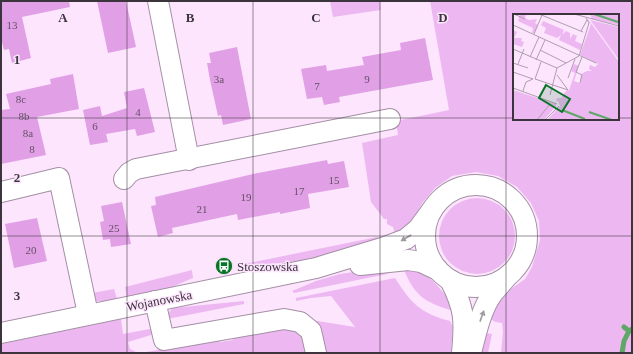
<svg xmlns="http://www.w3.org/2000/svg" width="633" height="354" viewBox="0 0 633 354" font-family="Georgia,serif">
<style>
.green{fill:#edb8f1;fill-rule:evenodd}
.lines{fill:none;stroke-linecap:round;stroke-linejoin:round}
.stream{stroke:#5ea766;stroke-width:5}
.building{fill:#e1a0e6}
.minor-casing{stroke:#a38fa4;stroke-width:22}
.minor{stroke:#fff;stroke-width:20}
.oneway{fill:#9e9a9e}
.grid{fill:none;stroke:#3c343d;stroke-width:1;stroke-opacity:0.55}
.labels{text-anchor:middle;stroke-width:3;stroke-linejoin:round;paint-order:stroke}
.number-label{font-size:11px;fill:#654f67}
.poi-label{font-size:13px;fill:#3c343d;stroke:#fce5fd;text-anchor:start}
.street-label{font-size:13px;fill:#3c343d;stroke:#fce5fd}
.inset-river{fill:none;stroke:#5ea766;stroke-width:2}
.inset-road{fill:none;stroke:#af9eb0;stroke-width:1}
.view{fill:#077427;fill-opacity:0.15;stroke:#077427;stroke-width:2}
.inset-edge{fill:none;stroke:#3c343d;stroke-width:2}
.grid-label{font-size:13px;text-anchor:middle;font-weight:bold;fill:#3c343d;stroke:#fce5fd;stroke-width:3;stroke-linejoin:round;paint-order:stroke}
</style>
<rect width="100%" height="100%" fill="#fce5fd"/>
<g class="green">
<path d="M330,1H380L381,10L333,17Z"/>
<path d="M430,1H632V353H501L503,331L502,323L495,322L488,317L498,298L525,279L532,267L540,240L539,221L531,203L517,187L498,176L476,172L452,176L435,188L423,202L411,224L395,234L393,227L387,224V219H384L371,202L362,143L398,135L396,121L449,110ZM514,15H618V119H514Z"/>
<circle cx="477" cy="236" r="38"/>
<path d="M377,237L381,239L302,261L244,266V264Z"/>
<path d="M389,267V271L387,274L294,293L292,291L316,281L340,274Z"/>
<path d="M403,267L420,271L433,281L451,301L454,311C425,303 414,296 403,267Z"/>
<path d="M192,270L193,278L165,290L127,298L125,287Z"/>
<path d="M395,278C411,303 420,313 450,321L453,327L451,353H140L201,343L219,336L220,342L233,340L232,331L305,319L355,327L331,296L311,298L296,301V298Z"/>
<path d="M114,289L117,299L106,301H96L92,293Z"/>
<path d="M244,301V304L167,319L168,313L173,308Z"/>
<path d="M121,319L123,334L155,328L151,335L128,342L130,349L138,353H1V344Z"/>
<path d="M485,333L492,334L488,353H481Z"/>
</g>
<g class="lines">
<g class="stream">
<path d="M624,327L629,331L632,329"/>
<path d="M622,353L624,341L629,331"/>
</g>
</g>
<g class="building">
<path d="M1,1H69L70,7L22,17L31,58L12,63L9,49L4,50L1,38Z"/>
<path d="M97,1H126L136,47L108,53Z"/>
<path d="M425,38L433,80L339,97L340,102L324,105L322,97L307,99L301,69L326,65L327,71L364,65L362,57L401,50L400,43Z"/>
<path d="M237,47L251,119L223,125L221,115L218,116L210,80L207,63H211L209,53Z"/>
<path d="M73,74L79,109L37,117L46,155L1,164V110L10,109L6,94L51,84L50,79Z"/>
<path d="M144,88L155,132L137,136L135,129L106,134L108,142L90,145L83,110L100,106L102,116L127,108L124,92Z"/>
<path d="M327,160L328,164L344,161L349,187L308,194L310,208L280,214V212L238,220L237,214L172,228L173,233L158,237L151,206L156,205L155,197L253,174Z"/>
<path d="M122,202L131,244L111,247L110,239L103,240L100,222L104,221L101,206Z"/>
<path d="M37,218L47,261L14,268L5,224Z"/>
</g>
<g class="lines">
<defs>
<g id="minor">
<path d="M158,1L189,160"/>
<path d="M124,179L129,173L136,169L390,119"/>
<circle cx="476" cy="236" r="51"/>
<path d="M1,192L59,178L88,314"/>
<path d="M360,265L408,260L421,262L438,270"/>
<path d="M450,280C465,309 465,321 462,353"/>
<path d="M155,301L164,340L284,319L300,322L311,331L316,353"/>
<path d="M1,333L316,268L382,248L406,239L418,229L432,210"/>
<path d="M471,353C476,333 481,309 493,293C497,288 502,283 506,278"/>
</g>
</defs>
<use href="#minor" class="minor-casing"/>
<use href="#minor" class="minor"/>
</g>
<defs><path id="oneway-solid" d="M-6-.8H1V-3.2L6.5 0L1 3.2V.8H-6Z"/></defs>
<g class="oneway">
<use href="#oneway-solid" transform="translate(406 238) rotate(150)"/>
<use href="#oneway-solid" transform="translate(482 316) rotate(-70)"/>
</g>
<path class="grid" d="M127,1V353M253,1V353M380,1V353M506,1V353M1,118H514M618,118H632M1,236H632"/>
<defs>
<symbol id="bus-disc" viewBox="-11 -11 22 22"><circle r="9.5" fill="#077427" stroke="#fce5fd"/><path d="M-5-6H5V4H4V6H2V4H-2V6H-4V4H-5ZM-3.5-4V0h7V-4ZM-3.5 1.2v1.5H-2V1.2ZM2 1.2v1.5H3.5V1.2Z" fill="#fff"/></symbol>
</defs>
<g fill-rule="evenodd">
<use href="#bus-disc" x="214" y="256" width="20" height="20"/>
</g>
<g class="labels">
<g class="number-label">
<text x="12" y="29">13</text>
<text x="219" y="83">3a</text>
<text x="367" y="83">9</text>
<text x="317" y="90">7</text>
<text x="21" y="103">8c</text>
<text x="138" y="116">4</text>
<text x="24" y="120">8b</text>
<text x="95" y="130">6</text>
<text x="28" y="137">8a</text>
<text x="32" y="153">8</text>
<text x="334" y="184">15</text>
<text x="299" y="195">17</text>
<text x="246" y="201">19</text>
<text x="202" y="213">21</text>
<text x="114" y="232">25</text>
<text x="31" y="254">20</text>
</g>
<g class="poi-label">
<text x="237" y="271">Stoszowska</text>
</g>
<g class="street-label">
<text transform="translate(159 300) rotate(-11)" y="5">Wojanowska</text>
</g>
</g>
<g transform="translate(513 14)">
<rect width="106" height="106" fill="#fce5fd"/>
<path d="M7,0H13L12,4L16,6L24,5L22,9L25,11L21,19H19L20,14L5,7ZM77,0H106V11L79,5ZM74,5H75L106,48V106H34L47,92L45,87L43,88L44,84H48L53,77L56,76L62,59L58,57L61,50L66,52L61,67L67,69L68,60L74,57H79L76,55L77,51L82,53L85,50L67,41L78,10ZM77,6L106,13V46L78,7ZM30,7L51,16L49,21L53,17L57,19V25L60,20L64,22L62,27L69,30L67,36L46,26L48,21L44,24L31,19L33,14L28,11ZM0,16L4,18L1,24H9L8,27L11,28L9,33L0,30ZM0,76L43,90V92L31,106H0Z" fill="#edb8f1"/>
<path class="inset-river" d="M81,0L105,8M49,96L72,105M76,98L99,106"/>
<path class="inset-road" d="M1,0L12,5M26,0L70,18M61,0L106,12M0,11L83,49M68,17L74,6M21,20L29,1M0,35L44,54M27,36L53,49M17,43L26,23M23,46L32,26M0,49L15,54M5,50L11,35M44,54L66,42L76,9L73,4M0,58L20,65M44,61L55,76M55,64L62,45M22,65L55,76M22,65L28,48M67,69L69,61L63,58L69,43M0,74L44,90M10,77L13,68L20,65M37,81L44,54M24,106L37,90L32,87M32,106L46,92"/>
<path class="view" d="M33,71L57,85L49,98L26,84Z"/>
<rect width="106" height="106" class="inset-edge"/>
</g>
<g class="grid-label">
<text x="63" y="22">A</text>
<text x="190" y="22">B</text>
<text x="316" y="22">C</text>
<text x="443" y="22">D</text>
<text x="17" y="64">1</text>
<text x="17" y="182">2</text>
<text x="17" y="300">3</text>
</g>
<rect width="633" height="354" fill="none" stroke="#3c343d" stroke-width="4"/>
</svg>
